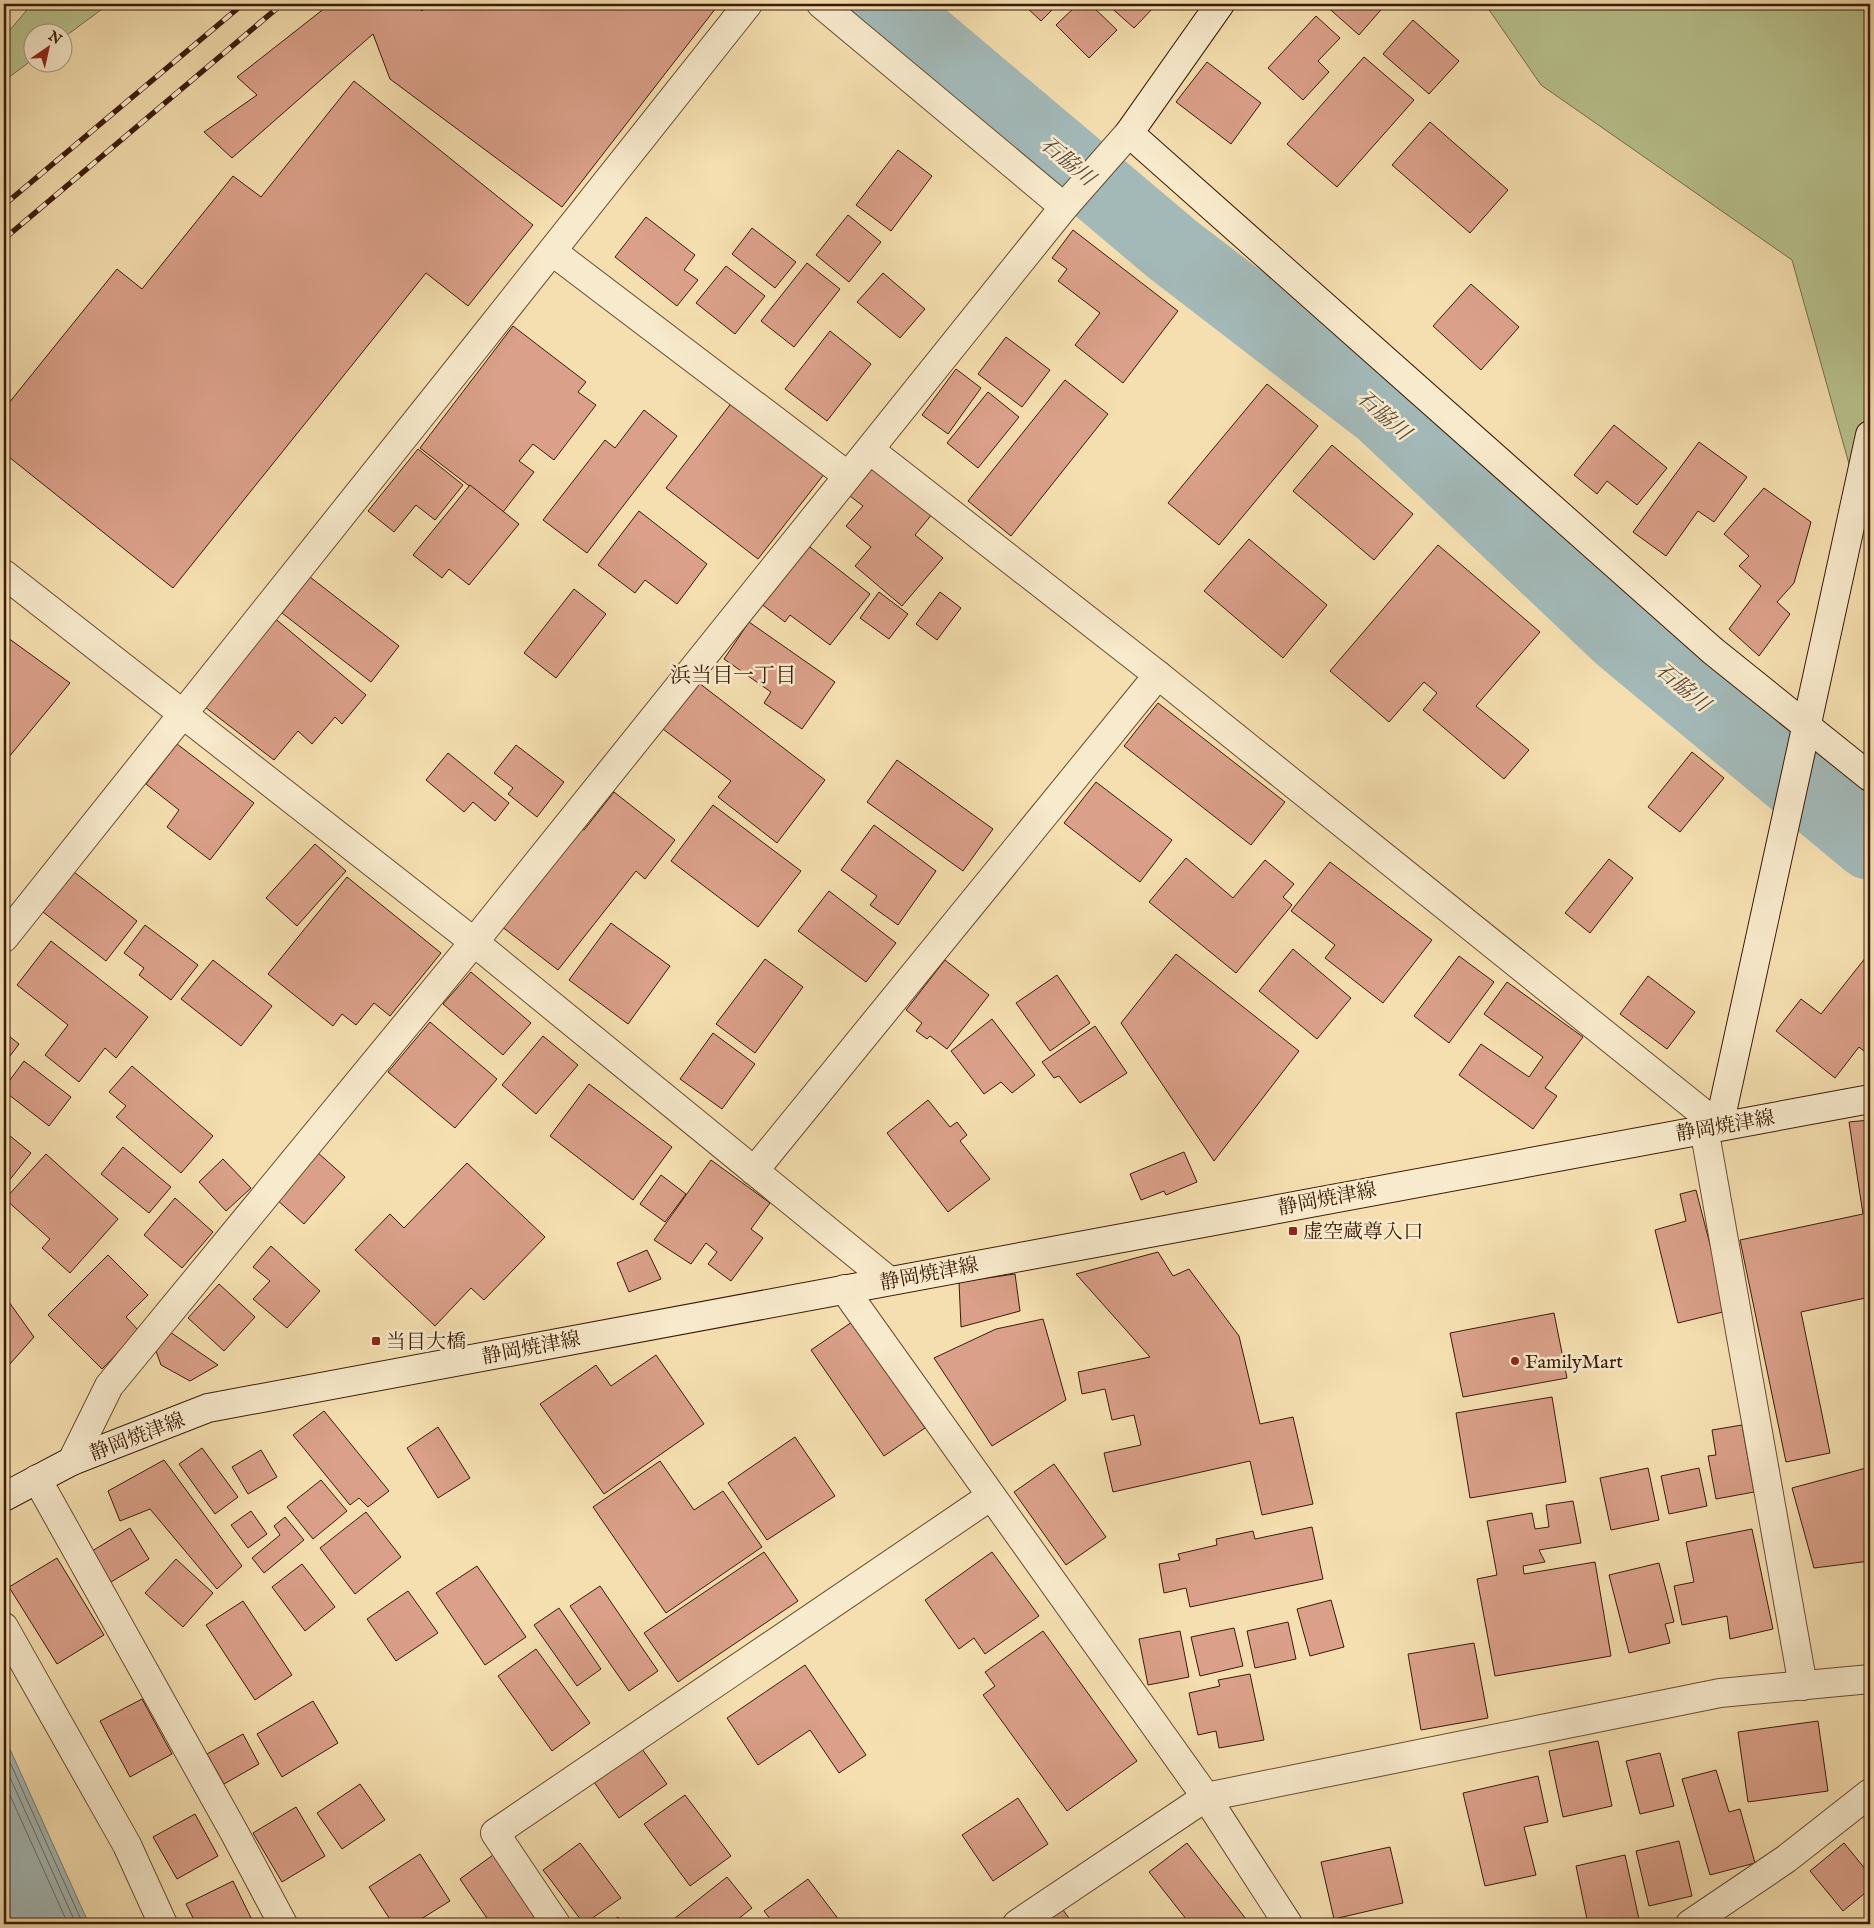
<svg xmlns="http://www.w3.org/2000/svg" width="1874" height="1928" viewBox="0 0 1874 1928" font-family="'IM FELL English','Noto Serif JP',serif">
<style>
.green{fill:#b8c28e;stroke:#796e4a}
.water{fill:#a3b9b8;stroke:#797a71}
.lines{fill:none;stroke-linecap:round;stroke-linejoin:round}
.shore{stroke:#6e6a60;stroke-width:1}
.river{stroke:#a3b9b8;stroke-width:74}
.building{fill:#daa089;stroke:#3a1b07}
.street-casing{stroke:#694c31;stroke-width:30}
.secondary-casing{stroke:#3a1b07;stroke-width:30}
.street{stroke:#f8eacc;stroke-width:28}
.secondary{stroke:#f8eacc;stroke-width:28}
.rail-casing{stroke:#3a1b07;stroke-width:5.5}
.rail{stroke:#f8eacc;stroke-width:4;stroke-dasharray:11;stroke-linecap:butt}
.poi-dot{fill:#8f2418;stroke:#f8eacc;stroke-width:2}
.labels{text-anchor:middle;stroke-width:5;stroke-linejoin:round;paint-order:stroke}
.street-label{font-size:20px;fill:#3a1b07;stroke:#f8eacc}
.poi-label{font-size:20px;fill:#3a1b07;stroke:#f8eacc;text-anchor:start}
.water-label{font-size:21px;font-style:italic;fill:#5a4a3c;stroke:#f8eacc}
.neighbourhood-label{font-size:21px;fill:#3a1b07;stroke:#f8eacc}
</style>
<rect width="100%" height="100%" fill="#f5dfb0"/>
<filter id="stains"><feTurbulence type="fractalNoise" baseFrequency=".004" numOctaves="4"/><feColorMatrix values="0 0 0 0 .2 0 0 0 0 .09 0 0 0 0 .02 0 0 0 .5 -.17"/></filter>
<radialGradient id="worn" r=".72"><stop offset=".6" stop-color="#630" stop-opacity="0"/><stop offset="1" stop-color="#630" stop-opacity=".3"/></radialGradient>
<g class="green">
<path d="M32,4H109L63,38L62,32H32V60L4,81V37Z"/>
<path d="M1485,4H1870V539L1792,260L1541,85Z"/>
</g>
<path class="water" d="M4,1736L89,1924H4Z"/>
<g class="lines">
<g class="shore">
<path d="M4,1749L83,1924"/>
<path d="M4,1764L76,1924"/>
<path d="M4,1782L68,1924"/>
</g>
<path class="river" d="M882,4L1172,249L1384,412L1622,637L1870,843"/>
</g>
<g class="building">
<path d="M330,4H416L422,11L429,4H502L505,7L508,4H719L562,207L390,79L373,34L232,158L204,132L257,95L237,77Z"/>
<path d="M1023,4H1058L1041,21Z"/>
<path d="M1078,4H1090L1117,30L1089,58L1056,25Z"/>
<path d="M1107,4H1157L1134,28Z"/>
<path d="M1324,4H1386L1359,35Z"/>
<path d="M1316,16L1340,38L1318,61L1329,72L1303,100L1268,68Z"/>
<path d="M1413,20L1459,61L1429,94L1383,54Z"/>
<path d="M1364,57L1414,100L1337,187L1287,144Z"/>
<path d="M1207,62L1261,103L1231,144L1176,102Z"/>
<path d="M354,81L533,225L468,306L426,273L173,588L4,453V409L117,269L142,289L233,176L261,197Z"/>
<path d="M1430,122L1508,190L1470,233L1392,165Z"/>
<path d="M898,150L932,176L891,231L856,205Z"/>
<path d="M848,215L881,242L849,282L816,255Z"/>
<path d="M646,217L695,255L684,270L698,280L677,306L615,257Z"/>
<path d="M752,228L796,262L775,288L732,254Z"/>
<path d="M1073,230L1178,311L1123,383L1075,345L1100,313L1058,281L1067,269L1052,258Z"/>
<path d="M807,263L840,289L794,347L761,321Z"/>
<path d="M726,266L765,296L735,334L696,303Z"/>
<path d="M883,273L925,309L900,338L857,302Z"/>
<path d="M1471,284L1519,327L1481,370L1433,326Z"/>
<path d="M513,326L586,382L578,392L596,405L554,460L533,444L519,461L534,472L503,512L420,448Z"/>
<path d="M830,331L871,364L827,421L785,389Z"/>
<path d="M1006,337L1050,370L1022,407L978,374Z"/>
<path d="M956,369L981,388L948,434L922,415Z"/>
<path d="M1065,380L1108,414L1011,536L968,501Z"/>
<path d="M1267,384L1318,426L1219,545L1168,503Z"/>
<path d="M988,392L1019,417L978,468L947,443Z"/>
<path d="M733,401L825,473L758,559L666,488Z"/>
<path d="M644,410L677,436L587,553L543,520L605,440L615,448Z"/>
<path d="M1614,425L1667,468L1637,505L1607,481L1597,494L1574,475Z"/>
<path d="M1699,442L1747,477L1714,522L1698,511L1666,556L1633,532Z"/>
<path d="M1332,445L1413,514L1374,560L1293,491Z"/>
<path d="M418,449L463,485L435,520L416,505L394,532L368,511Z"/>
<path d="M873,461L933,513L915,535L943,558L902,606L855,566L871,547L846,526L863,506L846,493Z"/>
<path d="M470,485L519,524L469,585L449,569L442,578L413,555Z"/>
<path d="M1764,488L1811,522L1794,583L1777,602L1790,614L1759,656L1729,629L1761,586L1739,566L1749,556L1724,534Z"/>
<path d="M639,511L707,564L677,604L645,580L635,593L598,565Z"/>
<path d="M1249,539L1327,605L1283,658L1204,591Z"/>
<path d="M806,544L870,594L830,645L790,615L785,622L760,603Z"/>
<path d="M1438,545L1540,632L1476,706L1529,750L1504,779L1423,710L1437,693L1424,682L1389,722L1330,671Z"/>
<path d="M310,577L399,646L371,682L282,613Z"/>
<path d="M574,589L606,614L556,678L524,653Z"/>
<path d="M879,592L908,614L889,639L860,618Z"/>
<path d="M940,592L961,608L937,640L916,624Z"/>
<path d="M272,616L366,695L342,724L335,717L312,744L298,731L274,760L201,704Z"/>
<path d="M749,622L835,682L802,729L764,703L771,692L724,659Z"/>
<path d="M4,635L70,683L4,763Z"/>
<path d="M699,683L825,780L777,843L718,797L731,781L663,729Z"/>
<path d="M1158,703L1285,802L1251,845L1124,746Z"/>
<path d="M177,744L254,803L210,860L167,827L179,810L146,784Z"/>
<path d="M516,745L564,782L537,817L508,794L513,788L494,773Z"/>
<path d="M1692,752L1724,778L1680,832L1648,807Z"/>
<path d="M448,753L509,803L495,821L473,802L464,812L426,780Z"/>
<path d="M897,760L993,829L963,871L867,802Z"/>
<path d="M1096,782L1172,840L1140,882L1064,823Z"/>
<path d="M614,792L675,840L645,879L636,871L558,970L501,926L578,826L584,830Z"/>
<path d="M713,805L801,871L758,927L671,861Z"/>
<path d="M874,825L936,871L898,925L870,905L877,896L841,870Z"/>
<path d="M315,844L346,871L297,926L266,898Z"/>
<path d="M1186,858L1233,898L1265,860L1294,884L1283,897L1292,905L1236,973L1149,902Z"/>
<path d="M1609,859L1633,878L1590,933L1565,913Z"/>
<path d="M1330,862L1432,940L1383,1003L1325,958L1335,945L1291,911Z"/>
<path d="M74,872L137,921L106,961L43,912Z"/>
<path d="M347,877L441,953L390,1016L374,1003L356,1025L342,1014L333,1026L268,974Z"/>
<path d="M829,891L896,943L866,982L798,931Z"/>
<path d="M611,923L670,966L628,1024L569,980Z"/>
<path d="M145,925L198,965L171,1000L139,975L144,968L124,953Z"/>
<path d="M51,941L148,1017L116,1058L105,1048L79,1082L45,1055L68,1025L17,985Z"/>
<path d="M1293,949L1351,998L1317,1039L1259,991Z"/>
<path d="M1870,952V1056L1859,1047L1835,1078L1776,1031L1801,999L1821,1014Z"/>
<path d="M1176,954L1299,1051L1214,1161L1121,1023Z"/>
<path d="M1459,956L1494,982L1449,1043L1414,1016Z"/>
<path d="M765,959L803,987L755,1053L716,1024Z"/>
<path d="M213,960L272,1006L241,1046L181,999Z"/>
<path d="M945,960L989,995L947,1049L930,1036L927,1039L916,1031L922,1023L906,1010Z"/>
<path d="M471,972L531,1023L503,1055L443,1004Z"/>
<path d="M1057,975L1090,1023L1050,1051L1016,1003Z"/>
<path d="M1648,976L1695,1012L1667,1049L1620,1014Z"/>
<path d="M1507,982L1583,1037L1545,1088L1557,1096L1533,1129L1459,1075L1481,1044L1529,1077L1543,1057L1484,1014Z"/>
<path d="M992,1019L1035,1075L1012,1093L1001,1082L984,1094L951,1051Z"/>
<path d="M430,1022L497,1079L455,1128L388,1072Z"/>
<path d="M1095,1026L1127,1073L1080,1103L1059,1076L1054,1078L1042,1062Z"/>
<path d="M4,1032L19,1044L4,1064Z"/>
<path d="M713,1033L755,1064L722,1109L680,1079Z"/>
<path d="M543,1036L578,1065L536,1114L502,1085Z"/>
<path d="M24,1061L71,1097L49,1126L4,1091V1088Z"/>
<path d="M132,1066L213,1136L181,1173L116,1117L126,1106L109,1092Z"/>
<path d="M589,1084L672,1147L633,1200L550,1136Z"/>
<path d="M928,1100L950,1127L957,1122L967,1135L960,1141L990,1179L948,1212L887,1133Z"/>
<path d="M1870,1120V1297L1801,1312L1830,1453L1786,1462L1740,1240L1863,1214L1849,1122Z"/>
<path d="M4,1131L31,1153L4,1187Z"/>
<path d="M123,1147L171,1187L149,1213L101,1174Z"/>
<path d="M317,1152L345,1177L304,1224L276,1199Z"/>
<path d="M1184,1152L1197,1182L1166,1195L1164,1191L1141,1200L1130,1174Z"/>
<path d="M46,1154L118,1219L70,1273L42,1248L50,1239L5,1199Z"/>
<path d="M223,1159L251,1188L226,1211L199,1182Z"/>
<path d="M711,1160L770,1203L751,1229L763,1238L731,1281L708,1264L717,1252L706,1243L691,1264L654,1240Z"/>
<path d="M467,1163L545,1237L484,1300L471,1288L435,1326L355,1250L390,1214L404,1228Z"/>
<path d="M661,1175L686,1194L665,1222L640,1204Z"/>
<path d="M1696,1190L1727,1311L1678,1323L1655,1230L1686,1221L1680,1194Z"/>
<path d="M175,1198L213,1232L182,1268L144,1235Z"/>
<path d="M271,1246L320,1291L287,1328L253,1299L270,1281L253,1267Z"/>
<path d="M647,1250L661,1279L629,1292L617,1263Z"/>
<path d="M1158,1252L1173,1276L1189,1269L1239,1336L1260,1424L1293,1417L1313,1504L1262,1515L1250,1461L1113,1492L1104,1453L1141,1445L1134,1415L1112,1420L1105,1389L1082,1394L1078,1372L1150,1357L1076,1274Z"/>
<path d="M108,1255L148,1295L126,1317L139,1331L102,1369L48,1315Z"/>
<path d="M1015,1274L1020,1311L961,1327L959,1282Z"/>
<path d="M219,1284L255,1317L224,1351L188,1318Z"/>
<path d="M4,1295L34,1337L9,1365H4Z"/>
<path d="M1554,1313L1567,1378L1463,1397L1450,1333Z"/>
<path d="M1043,1319L1066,1400L992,1446L934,1358L996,1329Z"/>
<path d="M852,1322L925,1428L884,1456L811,1350Z"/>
<path d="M170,1332L218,1365L190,1381L161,1365L156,1351Z"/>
<path d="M656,1355L704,1424L604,1494L540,1404L596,1365L611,1386Z"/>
<path d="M1552,1397L1566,1482L1470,1498L1456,1413Z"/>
<path d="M324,1411L389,1491L368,1507L359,1498L350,1505L293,1435Z"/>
<path d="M1742,1425L1754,1492L1716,1499L1708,1456L1716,1455L1712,1430Z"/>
<path d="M438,1427L470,1478L438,1498L407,1448Z"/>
<path d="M795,1437L835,1496L767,1540L728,1483Z"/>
<path d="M202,1448L238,1497L215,1514L179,1464Z"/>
<path d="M261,1450L277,1477L248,1494L232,1467Z"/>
<path d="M164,1460L242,1566L217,1589L150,1509L120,1521L108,1491Z"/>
<path d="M660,1461L694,1510L723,1491L762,1547L666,1613L593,1507Z"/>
<path d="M1054,1464L1106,1537L1066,1565L1014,1492Z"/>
<path d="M1870,1467V1561L1814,1568L1792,1488Z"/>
<path d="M1648,1468L1659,1520L1611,1530L1600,1478Z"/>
<path d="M1699,1468L1707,1506L1669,1514L1661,1476Z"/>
<path d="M321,1480L347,1511L313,1539L287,1507Z"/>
<path d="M1573,1501L1581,1543L1539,1550L1545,1562L1523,1566L1524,1574L1595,1562L1611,1656L1495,1676L1477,1579L1497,1575L1487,1521L1532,1513L1535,1529L1549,1527L1546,1505Z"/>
<path d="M251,1511L267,1534L248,1548L231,1525Z"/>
<path d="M366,1512L401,1557L355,1594L320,1548Z"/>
<path d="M285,1517L304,1540L264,1573L252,1558L280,1535L274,1526Z"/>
<path d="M1312,1527L1323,1579L1190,1607L1186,1588L1164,1593L1159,1564L1180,1560L1178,1554L1217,1545L1216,1539L1253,1531L1255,1539Z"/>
<path d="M130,1528L149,1559L111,1582L92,1551Z"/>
<path d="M1752,1529L1773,1629L1730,1639L1727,1616L1682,1625L1674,1586L1694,1582L1686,1542Z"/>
<path d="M764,1552L798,1601L678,1682L644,1633Z"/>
<path d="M992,1552L1039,1616L985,1654L974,1638L959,1649L925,1600Z"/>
<path d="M57,1558L104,1635L57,1664L9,1587Z"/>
<path d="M176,1559L213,1593L183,1627L145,1593Z"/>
<path d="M1659,1563L1674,1622L1665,1624L1670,1643L1629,1653L1609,1575Z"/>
<path d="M302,1564L335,1607L305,1631L272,1587Z"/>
<path d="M477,1566L526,1637L485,1665L436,1593Z"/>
<path d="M600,1586L658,1671L629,1691L570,1606Z"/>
<path d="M408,1591L438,1633L396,1661L367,1619Z"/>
<path d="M1331,1600L1344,1647L1310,1656L1297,1609Z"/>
<path d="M243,1601L292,1675L255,1700L206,1625Z"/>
<path d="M559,1608L601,1669L577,1686L534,1625Z"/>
<path d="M1288,1622L1296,1659L1255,1668L1247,1631Z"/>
<path d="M1234,1628L1243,1666L1200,1676L1191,1637Z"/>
<path d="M1043,1631L1137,1761L1067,1811L983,1695L995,1686L985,1672Z"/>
<path d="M1180,1631L1189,1677L1148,1685L1139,1639Z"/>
<path d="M1474,1643L1488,1718L1421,1730L1408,1654Z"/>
<path d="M536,1649L590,1723L552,1751L498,1676Z"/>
<path d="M805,1665L866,1755L839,1773L810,1730L758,1765L727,1718Z"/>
<path d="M1250,1674L1264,1740L1219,1748L1216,1731L1198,1735L1189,1693L1220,1686L1218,1680Z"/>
<path d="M142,1699L172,1754L130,1777L100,1721Z"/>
<path d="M313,1701L338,1743L282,1777L257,1734Z"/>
<path d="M1818,1721L1828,1791L1748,1802L1738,1732Z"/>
<path d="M243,1734L259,1764L224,1784L207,1754Z"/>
<path d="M1598,1741L1612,1806L1563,1817L1549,1751Z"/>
<path d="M642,1749L667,1784L619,1818L594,1782Z"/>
<path d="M1660,1753L1674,1806L1640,1814L1626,1761Z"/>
<path d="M1716,1770L1729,1812L1740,1809L1755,1863L1710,1875L1682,1779Z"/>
<path d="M1538,1776L1548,1822L1524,1827L1536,1875L1485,1886L1463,1793Z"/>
<path d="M360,1784L385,1820L342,1849L317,1813Z"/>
<path d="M685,1795L731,1856L690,1886L644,1824Z"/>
<path d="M1018,1798L1048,1844L993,1881L962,1835Z"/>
<path d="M296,1807L325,1856L282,1882L253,1833Z"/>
<path d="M195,1814L218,1856L177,1879L153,1837Z"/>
<path d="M1679,1841L1692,1896L1649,1906L1636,1851Z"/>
<path d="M580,1843L621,1898L584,1924L543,1870Z"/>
<path d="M1187,1843L1246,1919L1239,1924H1190L1149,1872Z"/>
<path d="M1844,1843L1870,1875V1889L1843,1911L1810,1871Z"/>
<path d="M1390,1847L1403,1903L1334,1919L1321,1862Z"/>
<path d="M420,1854L450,1901L413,1924H393L369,1887Z"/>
<path d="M493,1855L540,1924H491L460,1879Z"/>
<path d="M1625,1855L1640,1924H1588L1576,1866Z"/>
<path d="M727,1877L752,1908L732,1924H672L670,1922Z"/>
<path d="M808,1879L842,1924H774L764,1911Z"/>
<path d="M233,1881L254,1924H196L186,1904Z"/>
<path d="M1061,1907L1073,1924H1036Z"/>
<path d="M618,1917L623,1924H608Z"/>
<path d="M1541,1919L1542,1924H1513Z"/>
<path d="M1421,1921V1924H1402Z"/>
</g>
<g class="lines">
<defs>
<g id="street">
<path d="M821,4L1064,207"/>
<path d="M553,252L848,476"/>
<path d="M870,450L1158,675L1719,1126"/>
<path d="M4,574L474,942L888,1280"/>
<path d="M4,938C251,625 502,317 748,4"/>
<path d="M1704,1128L1803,1686"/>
<path d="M754,1171L1158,675"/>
<path d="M844,1289L1206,1797L1288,1924"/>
<path d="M72,1461L109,1386L474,942L1064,207L1129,133"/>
<path d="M37,1479L234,1832L283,1924"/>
<path d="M4,1627L127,1845L163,1924"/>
<path d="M556,1924L495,1833L991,1496"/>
<path d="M1017,1924L1206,1797L1720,1693L1870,1679"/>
<path d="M1690,1924L1786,1859L1870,1793"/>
</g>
<g id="secondary">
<path d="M1220,4L1129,133L1713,651L1870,777"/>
<path d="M1719,1126L1870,435"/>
<path d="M4,1497L72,1461L208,1408L1870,1099"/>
</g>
</defs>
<use href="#street" class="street-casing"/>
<use href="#secondary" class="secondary-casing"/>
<use href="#street" class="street"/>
<use href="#secondary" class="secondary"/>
<defs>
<g id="rail">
<path d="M4,205L243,4"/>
<path d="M4,239L282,4"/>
</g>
</defs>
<use href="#rail" class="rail-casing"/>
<use href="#rail" class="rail"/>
</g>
<g class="poi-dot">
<rect x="1288" y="1226" width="10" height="10" rx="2.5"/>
<rect x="371" y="1336" width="10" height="10" rx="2.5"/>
<circle cx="1515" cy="1361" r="5"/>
</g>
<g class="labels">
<g class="street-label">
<text transform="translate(1725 1125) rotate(-10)" y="7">静岡焼津線</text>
<text transform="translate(1327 1198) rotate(-11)" y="7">静岡焼津線</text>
<text transform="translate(929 1273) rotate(-11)" y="7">静岡焼津線</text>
<text transform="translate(531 1347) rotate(-11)" y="7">静岡焼津線</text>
<text transform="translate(137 1436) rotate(-21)" y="7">静岡焼津線</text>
</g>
<g class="poi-label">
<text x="1303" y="1238">虚空蔵尊入口</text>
<text x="386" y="1348">当目大橋</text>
<text x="1525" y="1368">FamilyMart</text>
</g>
<g class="water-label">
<text transform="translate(1068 161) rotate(40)" y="7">石脇川</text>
<text transform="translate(1384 415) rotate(41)" y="7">石脇川</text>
<text transform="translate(1683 687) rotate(40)" y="7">石脇川</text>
</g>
<g class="neighbourhood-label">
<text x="733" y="682">浜当目一丁目</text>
</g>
</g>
<rect width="1874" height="1928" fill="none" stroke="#f5dfb0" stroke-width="20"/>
<rect x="5" y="5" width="1864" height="1918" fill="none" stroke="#3a1b07" stroke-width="2.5"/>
<rect x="10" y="10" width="1854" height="1908" fill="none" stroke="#3a1b07"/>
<g transform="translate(48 48) rotate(34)"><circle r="24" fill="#f8eacc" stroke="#ac977d"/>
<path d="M0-4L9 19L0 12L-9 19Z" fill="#8f2418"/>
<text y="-8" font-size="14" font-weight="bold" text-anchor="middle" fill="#3a1b07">N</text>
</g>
<rect width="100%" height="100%" filter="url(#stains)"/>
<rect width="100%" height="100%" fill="url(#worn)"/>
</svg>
